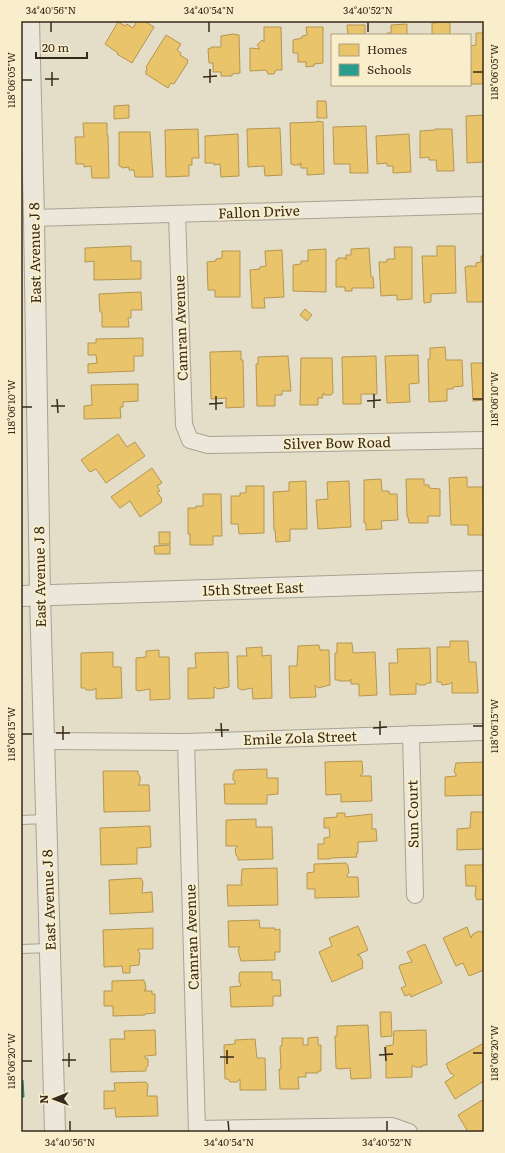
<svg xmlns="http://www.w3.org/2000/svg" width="505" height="1153" viewBox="0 0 505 1153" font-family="Literata,serif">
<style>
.homes{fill:#e9c46a;stroke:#b49652}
.schools{fill:#2a9d8f;stroke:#2e7a6c}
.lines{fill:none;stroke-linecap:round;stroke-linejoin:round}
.service-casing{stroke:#a9a292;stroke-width:10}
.minor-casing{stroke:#a9a292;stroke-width:18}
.tertiary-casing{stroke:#a9a292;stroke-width:22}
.service{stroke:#ebe7da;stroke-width:8}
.minor{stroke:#ebe7da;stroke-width:16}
.tertiary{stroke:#ebe7da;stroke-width:20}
.ticks{fill:none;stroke:#372a1a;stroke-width:1.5}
.labels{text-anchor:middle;stroke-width:4;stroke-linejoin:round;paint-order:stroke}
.street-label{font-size:14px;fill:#372a1a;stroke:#f8eecb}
.neatline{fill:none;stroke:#372a1a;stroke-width:1.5}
.ticks-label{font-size:10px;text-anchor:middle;fill:#372a1a}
</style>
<rect width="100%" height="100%" fill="#e4dec8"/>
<g class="homes">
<path d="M137,21H144L154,27L132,63L117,54L118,53L105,44L118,22L125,26L127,24L133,28Z"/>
<path d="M450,22V35H432V23Z"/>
<path d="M407,24V35H387V33H391V25Z"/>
<path d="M347,25H365V35H348Z"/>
<path d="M264,27H281L282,70H276L274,74H268L266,70L250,71V48L260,49L257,45L262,40L264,42Z"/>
<path d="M306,27H323V63L314,64V66L306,67V62H298V53H293V40L302,38V36L307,35Z"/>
<path d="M476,33H484V84H471L470,46L476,45Z"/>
<path d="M233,34L239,35L240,73L232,74V76H221V72H213V63H209L208,49L211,48V47H221V36Z"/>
<path d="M166,35L181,44L177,50L181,53L180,55L188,60L187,61L188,62L174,84L171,83L168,88L146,74V71L147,68L146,67Z"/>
<path d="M317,101H326L327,118H317Z"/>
<path d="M129,105V118L114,119V106Z"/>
<path d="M484,115V162L467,163L466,116Z"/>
<path d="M317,121L323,122L324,174L307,175V168H301V163H300V165H293V164H291L290,123L317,122Z"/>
<path d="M83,123H107V135H108L109,178H92L91,166L84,167V164H76L75,137H84Z"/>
<path d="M366,126L368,173H350V164H334L333,127Z"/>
<path d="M280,128L282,175L265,176L264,166L248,167L247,129Z"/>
<path d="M198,129L199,158H192V165H189V176L166,177L165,130Z"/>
<path d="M435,129H452L454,171H437L436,160H429V157L420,158V131L435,130Z"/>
<path d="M119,132H150L153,177H135L134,170H129V167L122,168L121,166H119Z"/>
<path d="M238,134L239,176L221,177L220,164L214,165V163H205V136Z"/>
<path d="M409,134L411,172L393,173V166H387V163L377,164L376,136Z"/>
<path d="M131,246V261H141V279L94,280V261L85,262V248Z"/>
<path d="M437,246H455L456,293L431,294V302L424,303L422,256H437Z"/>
<path d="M394,247H412V299L397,300V295L381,296L379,262H387V259H395Z"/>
<path d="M369,248L371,277H373L374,288H352V291H345V287H336V260H338V258H345L346,260V255H351V249Z"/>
<path d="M326,249V292L293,291V265L301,264V261H308V250Z"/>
<path d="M282,250L284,297L264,298L265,308H252L250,270L260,269V267L266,266L265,251Z"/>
<path d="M222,251H240V297H215V290H208L207,262L216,261V259L222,258Z"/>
<path d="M481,256H484V302H467L465,267L468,266H474L476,267V263L481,262Z"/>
<path d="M141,292L142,310H131V318H128L129,327H102V312H100L99,294Z"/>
<path d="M305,309L312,315L307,321L300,315Z"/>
<path d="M143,338V356H134V371L88,373V364L97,363L96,355H88V343H96V339Z"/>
<path d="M445,347L446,360H462L463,386L453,387V389H447V401L429,402L428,359H430V348Z"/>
<path d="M241,351V360H243L244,407L226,408V398L211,399L210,352Z"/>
<path d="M418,355L419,383L409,384L410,402L387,403L385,356Z"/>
<path d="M288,356L291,391H282V395H275V406H257L256,364H258V357Z"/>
<path d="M376,356L377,394H361V404H343L342,357Z"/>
<path d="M301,358H332L333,393L331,395H324V393L322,396L323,398H318V405H300Z"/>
<path d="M471,363H484V400L473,401Z"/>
<path d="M138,384V401L123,402V407H120L121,418L84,419V406L92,405L91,385Z"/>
<path d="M118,434L127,447L135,442L145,456L106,483L96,469L90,472L81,460Z"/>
<path d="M152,468L162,483L157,486L160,491L157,492L162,499L161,500L162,502L140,517L130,501L120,508L111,497Z"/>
<path d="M467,477V487H483L484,535H468V525H451L449,478Z"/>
<path d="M381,479L382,491H389V494H397L398,520L381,521L382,529L366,530V523H364V480Z"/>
<path d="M406,479H424V485H429V488L440,489V516H428V523H409L408,517H407Z"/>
<path d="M306,481L307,529H290V541L276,542L275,530H274L273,492L289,491V482Z"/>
<path d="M349,481L351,527L318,529L316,500L328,499L327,482Z"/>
<path d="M246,486H264V533L239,534L238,524H231V496H240V493H246Z"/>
<path d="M203,494H221L222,536H213V545H190V534H188V508H196V506H203Z"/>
<rect x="159" y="532" width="11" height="12"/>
<path d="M170,545V554H155L154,546Z"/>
<path d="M450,641H468L469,662H476L478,693H452V682L449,684L442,685L441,682H437V647H450Z"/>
<path d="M337,643H352L353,653L375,652L377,695L359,696V684H351V679L350,681H339V680H335V653H337Z"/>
<path d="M319,645L320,650H329L330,685L318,688L315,685L316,697L290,698L289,666H297L298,646Z"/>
<path d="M262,647V656L271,655L272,698L253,699L252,688L242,690L238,688L237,656H247L246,648Z"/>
<path d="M430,648L431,683H427L425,685H419L416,683V694L390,695L389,663H398L397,649Z"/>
<path d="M159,650V657H169L170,699L150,700V689L139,691L136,690V658L146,657V651Z"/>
<path d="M113,652V667H121L122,698L96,699V688L93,690H86L85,688H81V653Z"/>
<path d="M228,652L229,687L218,689L214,687V698L188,699V668H196L195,653Z"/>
<path d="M362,761L363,773L360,776H371L372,801L341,802V794L326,795L325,762Z"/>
<path d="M484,762V795L445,796V777L456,776V774L454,772L456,763Z"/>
<path d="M267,769V778H278V794L267,795V804H225L224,784H235V781L233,780V774L235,770Z"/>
<path d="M103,771H138V774L140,776V782L138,785H149L150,811L104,812Z"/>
<path d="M471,812H484V849L457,850V829L470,828Z"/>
<path d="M337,813H345V817L372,814V829H376L377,841L358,842V853H356L357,857L330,858V859H318V844H324V838L330,837L329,828H324V818L337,817Z"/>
<path d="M256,819V827H272L273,859L238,860V857L236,855L235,849L238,846H226V820Z"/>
<path d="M150,826L151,847L137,848V864L101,865L100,828Z"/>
<path d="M346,863L348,866L349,873L347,874V877H358L359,897L315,898V889H307V873L314,872V864Z"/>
<path d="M465,865H484V899L477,900L475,896L476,886H466Z"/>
<path d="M277,868L278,905L228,906L227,885H242V883H241L242,869Z"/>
<path d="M141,878L143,882L142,893L152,892L153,912L110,914L109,880Z"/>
<path d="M259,920L260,928H275V930L280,929V952H275V960L241,961L238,950L240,947H229L228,921Z"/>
<path d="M358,926L368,950L357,955L360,956L363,962L362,965L363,968L332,982L319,952L332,946L329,938Z"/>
<path d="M467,927L471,938L473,934L479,931L484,933V970L469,976L463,963L456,966L443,938Z"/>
<path d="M153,928V949H138L139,953H140L139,965L130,966V973H123L122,966L104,967L103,930Z"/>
<path d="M425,944L442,983L411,997L410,994L405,996L401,988L406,986L399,967L400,965L412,962L407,952Z"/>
<path d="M240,972H272V980H280L281,996H273V1006L231,1007L230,987L241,986L240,983L239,982V976Z"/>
<path d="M144,980V982H145L146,990H144V991H152V994H155V1013L145,1014V1015L113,1016V1006H104V991H112V981Z"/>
<path d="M380,1012H391L392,1036L381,1037Z"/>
<path d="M368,1025L371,1078L351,1079L350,1068L339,1069L336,1068L335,1036H337V1026Z"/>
<path d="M155,1030L156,1055L145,1056V1058L148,1059V1066L146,1068V1071L111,1072L110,1039H125L124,1031Z"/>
<path d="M426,1030L427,1065H423L422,1067H415L412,1065V1077L386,1078V1046L393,1045L394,1031Z"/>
<path d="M318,1037V1045H321V1071H318V1073H307L306,1072V1077H298L299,1089H280L279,1069H281L280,1046H282V1038H303V1045H308V1038Z"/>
<path d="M255,1039L257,1058H265L266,1090H240V1079L237,1082H230L228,1079H225L224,1045L235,1044V1040Z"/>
<path d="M484,1043V1081L455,1099L445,1082L454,1076L452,1073L451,1074L447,1067H448L446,1064Z"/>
<path d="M146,1082L148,1085L147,1096H157L158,1116L116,1117L115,1108L104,1109V1091H115L114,1083Z"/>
<path d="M484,1099V1132H468L458,1115Z"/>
</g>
<path class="schools" d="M21,1080H23L24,1097H21Z"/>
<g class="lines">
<defs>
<g id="service">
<path d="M21,820L46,819"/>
<path d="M21,949L50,948"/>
</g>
<g id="minor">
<path d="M177,214L184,425L190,440L208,445L484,440"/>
<path d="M34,218L484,205"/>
<path d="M411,734L415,895"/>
<path d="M44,741L186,742L484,732"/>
<path d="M186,742L197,1132"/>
<path d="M197,1129L392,1126L409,1132"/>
</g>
<g id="tertiary">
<path d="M29,21L34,218L40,596L55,1132"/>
<path d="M21,596L484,581"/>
</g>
</defs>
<use href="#service" class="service-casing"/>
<use href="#minor" class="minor-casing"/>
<use href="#tertiary" class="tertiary-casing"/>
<use href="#service" class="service"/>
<use href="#minor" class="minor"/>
<use href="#tertiary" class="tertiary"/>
</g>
<path class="ticks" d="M51,22V32M209,22V32M368,22V32M210,69V83M52,72V86M473,72H483M203,77L217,76M45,79H59M22,80H32M374,394V408M216,396V410M57,399L58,413M473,399H483M367,401L381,400M209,404L223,403M51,406H65M22,407H32M380,721V735M221,723L222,737M63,726V740M473,726H483M373,728L387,727M215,730H229M56,733H70M22,734H32M385,1047L386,1061M227,1050V1064M69,1053V1067M473,1053H483M379,1055L393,1054M220,1057H234M62,1060H76M22,1061H32M70,1121V1131M228,1121L229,1131M387,1121V1131"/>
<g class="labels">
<g class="street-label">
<text transform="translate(259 212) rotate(-2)" y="5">Fallon Drive</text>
<text transform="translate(35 253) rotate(-91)" y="5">East Avenue J 8</text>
<text transform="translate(181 328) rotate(-92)" y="5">Camran Avenue</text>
<text transform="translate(337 443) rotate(-1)" y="5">Silver Bow Road</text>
<text transform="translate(40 577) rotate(-91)" y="5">East Avenue J 8</text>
<text transform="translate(253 589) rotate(-2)" y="5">15th Street East</text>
<text transform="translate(300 738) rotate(-2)" y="5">Emile Zola Street</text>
<text transform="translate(413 814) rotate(-91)" y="5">Sun Court</text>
<text transform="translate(49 900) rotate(-92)" y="5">East Avenue J 8</text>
<text transform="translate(192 937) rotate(-92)" y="5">Camran Avenue</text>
</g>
</g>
<rect width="505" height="1153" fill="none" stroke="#f8eecb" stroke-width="44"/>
<rect x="331" y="34" width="140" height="52" fill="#f8eecb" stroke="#aba084"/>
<rect x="339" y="44" width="20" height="12" fill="#e9c46a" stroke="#aba084"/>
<text x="367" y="54" font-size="12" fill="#372a1a">Homes</text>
<rect x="339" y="64" width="20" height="12" fill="#2a9d8f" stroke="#aba084"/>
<text x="367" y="74" font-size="12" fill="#372a1a">Schools</text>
<g transform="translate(54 1099) rotate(269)" stroke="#f8eecb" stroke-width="3" paint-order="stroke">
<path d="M0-3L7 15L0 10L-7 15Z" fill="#372a1a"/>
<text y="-6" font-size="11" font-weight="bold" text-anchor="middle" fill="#372a1a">N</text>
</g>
<path d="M36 52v6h51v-6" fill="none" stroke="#372a1a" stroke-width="2"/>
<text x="42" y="52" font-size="12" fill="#372a1a" stroke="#f8eecb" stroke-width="3" paint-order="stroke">20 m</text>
<rect x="22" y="22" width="461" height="1109" class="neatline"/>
<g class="ticks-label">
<text x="51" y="14">34°40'56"N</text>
<text x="209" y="14">34°40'54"N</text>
<text x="368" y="14">34°40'52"N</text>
<text transform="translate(494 72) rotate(-90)" y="4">118°06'05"W</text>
<text transform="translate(11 80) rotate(-90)" y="4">118°06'05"W</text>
<text transform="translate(494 399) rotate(-90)" y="4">118°06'10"W</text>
<text transform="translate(11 407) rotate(-90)" y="4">118°06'10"W</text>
<text transform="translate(494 726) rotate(-90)" y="4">118°06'15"W</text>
<text transform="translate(11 734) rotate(-90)" y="4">118°06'15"W</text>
<text transform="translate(494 1053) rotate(-90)" y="4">118°06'20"W</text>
<text transform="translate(11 1061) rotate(-90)" y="4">118°06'20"W</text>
<text x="70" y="1146">34°40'56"N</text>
<text x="229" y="1146">34°40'54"N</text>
<text x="387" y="1146">34°40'52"N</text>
</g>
</svg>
